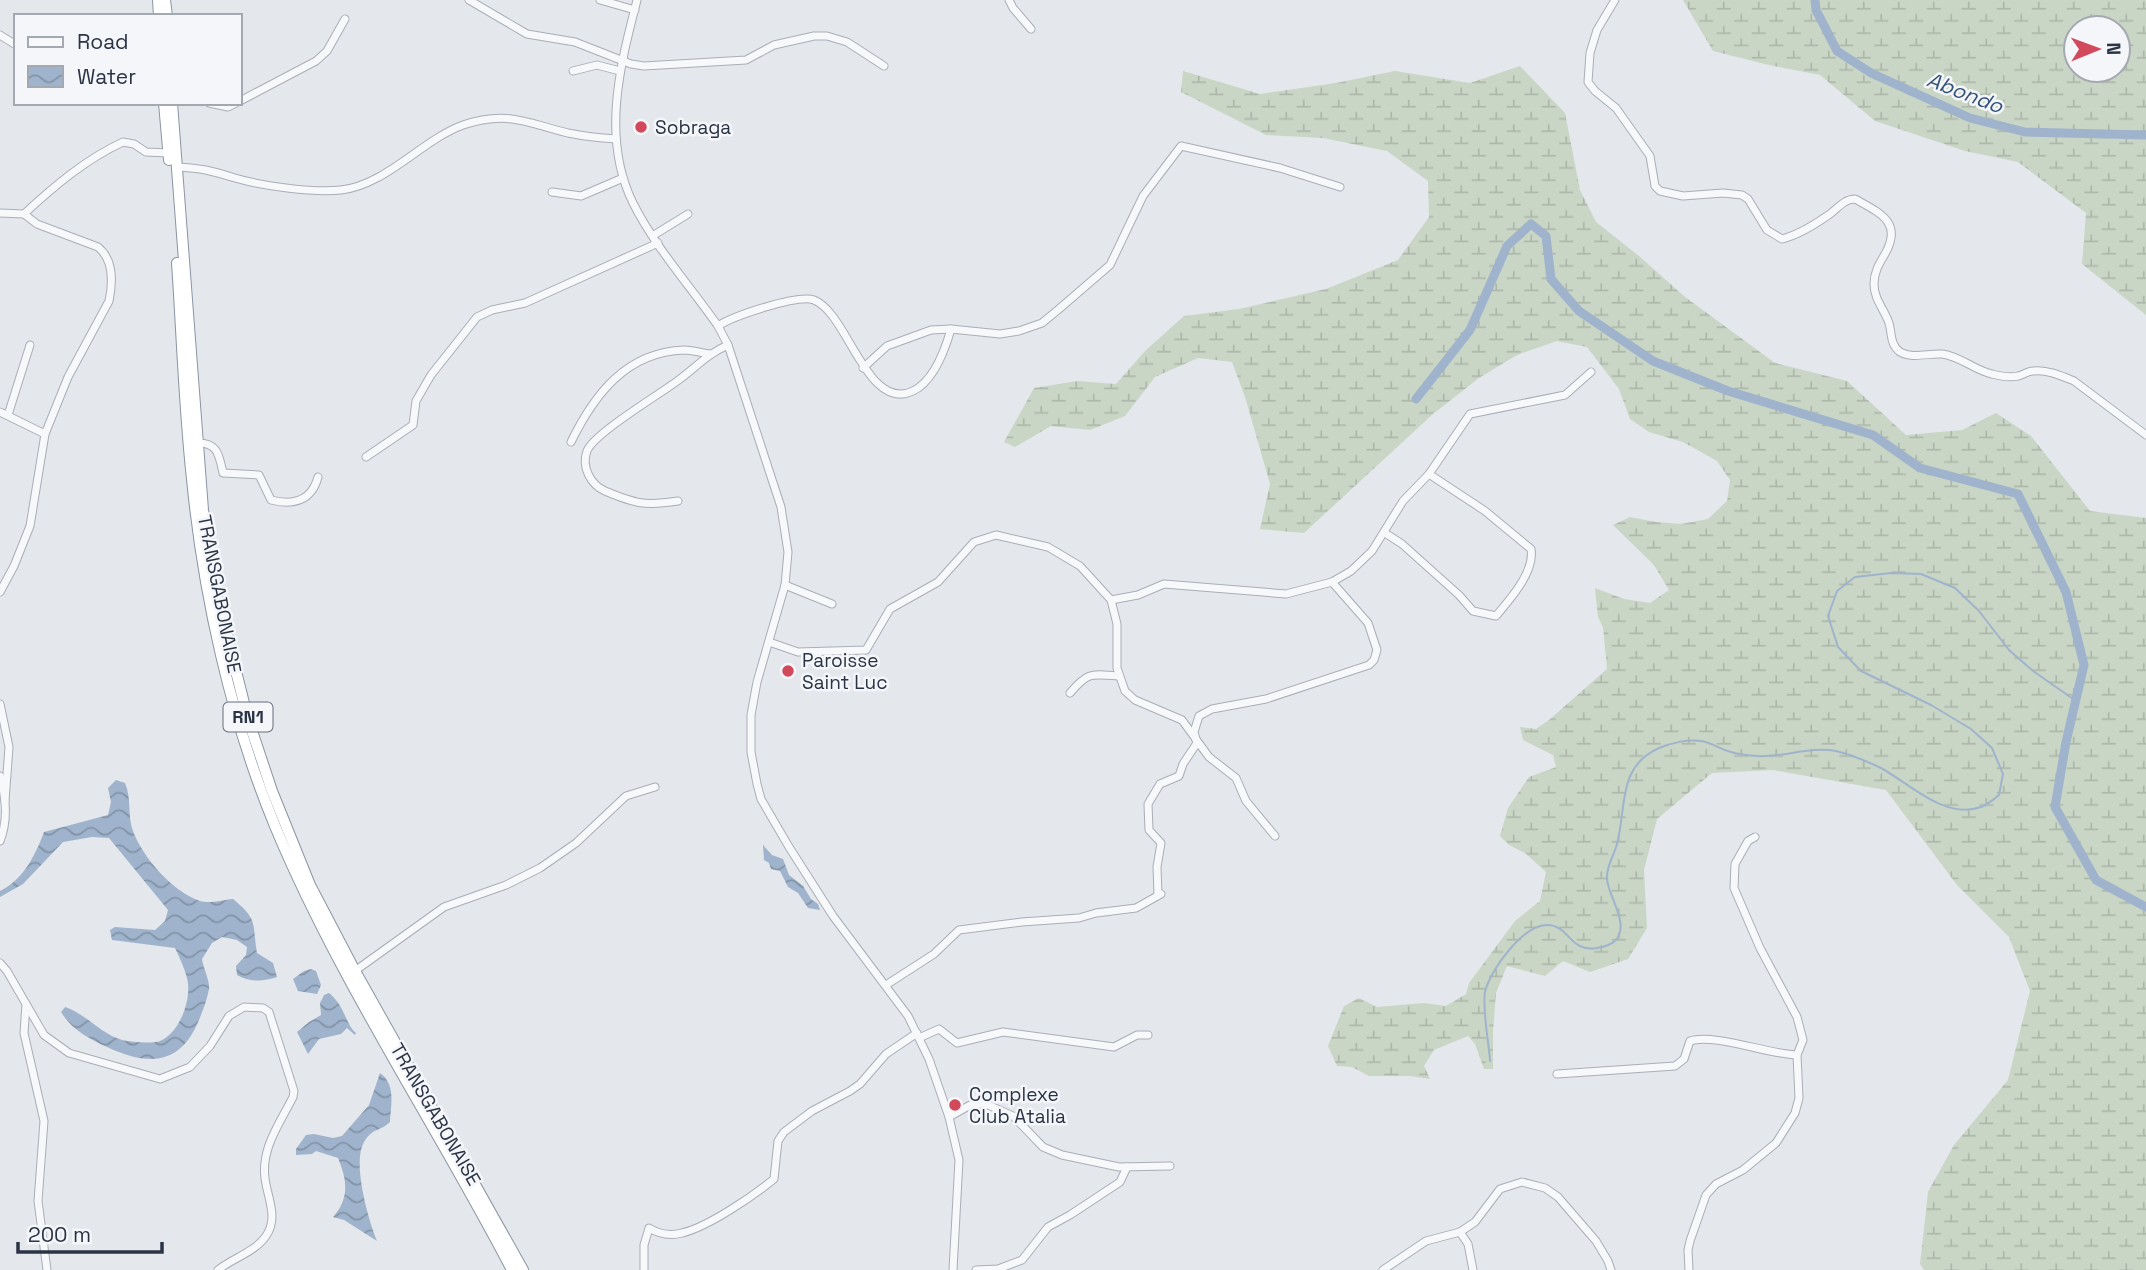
<svg xmlns="http://www.w3.org/2000/svg" width="2146" height="1270" viewBox="0 0 2146 1270" font-family="'Space Grotesk',sans-serif">
<style>
.wetland{fill:url(#wetland-marsh);fill-rule:evenodd}
.water{fill:url(#water-waves)}
.lines{fill:none;stroke-linecap:round;stroke-linejoin:round}
.stream{stroke:#9fb4cc;stroke-width:2}
.river{stroke:#9fb4cc;stroke-width:9}
.minor-casing{stroke:#a9aeb7;stroke-width:9}
.highway-casing{stroke:#8b94a3;stroke-width:12}
.minor{stroke:#f7f8fa;stroke-width:7}
.highway{stroke:#fff;stroke-width:10}
.poi-dot{fill:#d1495b;stroke:#f4f6f9;stroke-width:2.5}
.labels{text-anchor:middle;stroke-width:5;stroke-linejoin:round;paint-order:stroke}
.shield{fill:#f4f6f9;stroke:#676e7b;stroke-width:2}
.shield-label{font-size:18px;font-weight:bold;fill:#2b3445}
.poi-label{font-size:19px;fill:#2b3445;stroke:#f4f6f9;text-anchor:start}
.street-label{font-size:19px;fill:#2b3445;stroke:#f4f6f9}
.water-label{font-size:21px;font-style:italic;fill:#34527a;stroke:#f4f6f9}
</style>
<defs>
<pattern id="wetland-marsh" width="20" height="14" patternUnits="userSpaceOnUse" patternTransform="scale(1.75)"><rect width="20" height="14" fill="#c9d6c5"/><path d="M1 5h8M5 5V1M11 12h8M15 12V8" fill="none" stroke="#adb8ab"/></pattern>
<pattern id="water-waves" width="16" height="10" patternUnits="userSpaceOnUse" patternTransform="scale(1.75)"><rect width="16" height="10" fill="#9fb4cc"/><path d="M0 5q4-4 8 0t8 0" fill="none" stroke="#8293a7"/></pattern>
</defs>
<rect width="100%" height="100%" fill="#e4e7ec"/>
<g class="wetland">
<path d="M1683,0H2146V315L2082,264L2086,213L2018,162L1965,151L1875,121L1820,75L1769,65L1713,51ZM2076,28H2118V70H2076Z"/>
<path d="M1520,66L1565,113L1580,190L1596,222L1639,256L1685,297L1775,363L1847,381L1906,435L1962,430L1996,413L2031,436L2090,511L2146,518V1270H1924L1920,1264L1928,1192L1954,1145L2008,1080L2030,991L2009,937L1957,885L1886,790L1773,770L1712,773L1657,819L1644,870L1647,928L1628,959L1590,972L1563,961L1545,976L1507,966L1496,993L1493,1032V1069H1484L1475,1044L1468,1036L1434,1050L1424,1066L1430,1079L1410,1076H1369L1352,1067L1337,1066L1328,1046L1344,1006L1359,998L1377,1007L1424,1003L1446,1006L1466,994L1469,983L1515,921L1540,901L1546,872L1525,853L1509,845L1500,836L1508,808L1529,777L1556,767L1553,755L1523,740L1520,727L1536,729L1549,720L1607,669L1603,627L1598,617L1595,588L1624,599L1650,603L1669,590L1654,565L1613,525L1630,517L1656,522L1681,524L1708,519L1727,501L1730,480L1717,461L1683,442L1649,432L1630,419L1619,389L1587,347L1557,341L1517,355L1479,378L1433,414L1304,533L1260,529L1270,484L1245,397L1232,362L1198,358L1155,377L1125,416L1090,430L1051,426L1015,447L1004,442L1034,388L1077,381L1116,384L1145,351L1184,316L1239,309L1326,289L1398,260L1429,217L1428,181L1387,151L1323,138L1266,135L1181,92L1183,71L1260,94L1336,83L1395,71L1470,83Z"/>
</g>
<g class="water">
<path d="M116,780L125,783C132,799 127,815 133,831C143,858 173,892 200,901C209,904 223,900 233,899C259,920 252,924 257,953L273,963L277,977C263,982 249,982 237,975L236,966L246,955L247,947L237,940L222,937L212,943L202,959C203,968 210,980 209,989C207,1000 203,1010 199,1020C180,1066 148,1066 107,1047C89,1039 71,1029 61,1012L65,1007C86,1014 101,1034 122,1040C131,1042 152,1044 160,1041C179,1033 190,1003 188,984C187,973 180,959 175,948L112,940L110,930L115,927L155,930L165,921L168,910L109,838L92,837L63,842L23,884L0,897V891C23,880 35,856 44,832L108,815L111,802L108,788Z"/>
<path d="M763,845L772,855L783,859L789,875L803,886L811,899L818,904L820,910L808,908L798,893L788,887L780,871L771,869L769,863L764,860Z"/>
<path d="M311,969L316,971L321,985L317,994L298,991L293,979L304,971Z"/>
<path d="M329,993C346,1007 345,1024 356,1033L355,1035L347,1028L341,1034L319,1039L308,1054L297,1032L309,1022L321,1015L320,1003L324,995Z"/>
<path d="M380,1073C396,1084 391,1105 390,1122C380,1132 373,1127 364,1142C352,1162 368,1219 377,1241L344,1220L333,1217C350,1198 347,1180 338,1158L316,1151L312,1154L296,1155V1149L306,1135L314,1134L333,1138L342,1136L369,1105Z"/>
</g>
<g class="lines">
<path class="stream" d="M1490,1061C1489,1044 1482,1007 1485,992C1490,970 1523,925 1547,925C1570,925 1569,953 1597,948C1603,947 1611,945 1616,940C1630,924 1608,896 1607,879C1606,866 1614,856 1617,844C1627,806 1617,767 1659,748C1671,743 1688,739 1701,741C1711,742 1721,750 1731,752C1739,755 1748,755 1757,756C1783,758 1809,746 1836,751C1850,754 1868,762 1881,768C1910,784 1945,820 1981,807C1987,805 1994,799 1999,795L2003,774L1992,748L1971,729L1931,705L1861,671L1838,647L1828,616L1837,591L1855,577L1891,573L1921,574L1955,588L1979,611L2009,650L2033,671L2076,701"/>
<g class="river">
<path d="M1815,0L1816,10L1837,51L1871,73L1970,118L2025,132L2146,135"/>
<path d="M1416,399L1470,330L1507,246L1531,224L1546,236L1551,279L1579,311L1653,361L1728,391L1873,435L1920,468L2018,494L2066,592L2084,665L2066,742L2055,807L2096,880L2146,907"/>
</g>
<defs>
<g id="minor">
<path d="M469,0L527,34L575,42L631,64L644,66L746,60L774,45L814,36H827L847,42L884,66"/>
<path d="M600,0L635,10"/>
<path d="M637,0C620,66 601,138 633,203C655,247 690,286 718,326L728,345L781,507L788,552L785,585L757,682L751,715V752L757,784L761,799L789,847L833,916L908,1016L929,1059L949,1117L959,1160L953,1270"/>
<path d="M1009,0L1013,8L1031,29"/>
<path d="M1615,0L1597,30L1590,53L1588,82L1595,91L1616,108L1650,156L1655,186L1660,191L1683,196L1723,193L1742,195L1748,199L1767,230L1782,239C1798,235 1814,225 1827,216C1837,210 1843,199 1855,199C1880,213 1903,222 1885,254C1879,264 1874,272 1874,284C1874,299 1884,309 1889,323C1892,333 1890,345 1900,352C1912,359 1929,353 1942,354C1960,356 1974,370 1992,374C2000,376 2010,378 2018,376C2023,375 2028,371 2033,371C2046,369 2062,376 2074,381L2146,435"/>
<path d="M0,35L16,45"/>
<path d="M573,71L597,65L620,71"/>
<path d="M240,101L316,61L327,51L345,19"/>
<path d="M209,103L228,107L236,103"/>
<path d="M177,167C202,168 212,171 235,178C262,186 313,193 341,190C386,185 422,140 463,125C507,110 527,123 568,133C583,136 600,138 616,139"/>
<path d="M552,192L581,196L623,178"/>
<path d="M0,213L24,214C53,187 86,159 123,142L134,144L146,152L169,153"/>
<path d="M654,235L688,214"/>
<path d="M718,326C733,316 798,294 814,300C848,313 867,413 913,391C934,381 945,350 951,329L1000,334L1019,331L1042,323L1059,309L1110,265L1143,196L1181,146L1280,168L1340,187"/>
<path d="M863,368L887,346L931,330L951,329"/>
<path d="M0,412L45,434"/>
<path d="M8,415L30,345"/>
<path d="M571,442C594,395 626,352 684,350C692,350 702,353 711,354"/>
<path d="M196,443C218,442 219,455 223,473L259,475L271,500C294,506 312,500 318,477"/>
<path d="M366,457L413,425L416,401L431,375L477,317L492,310L525,303L658,243"/>
<path d="M678,501C645,506 636,504 605,491C591,485 581,467 587,451C594,433 662,393 680,379C696,367 709,353 728,345"/>
<path d="M1385,533L1402,544L1459,595L1473,611L1496,616C1510,599 1535,572 1531,549L1485,511L1429,474"/>
<path d="M785,585L832,604"/>
<path d="M0,592L14,566L30,526L45,434L68,377L109,301C113,282 114,260 98,247L37,224L24,214"/>
<path d="M1111,600L1138,595L1164,584L1286,594L1332,582L1351,571L1372,551L1403,501L1429,474L1470,414L1565,395L1591,372"/>
<path d="M769,642L798,652L866,650L890,609L938,582L974,542L996,535L1048,547L1080,566L1111,600L1117,624V668L1125,691L1135,700L1182,720L1209,757L1236,778L1246,801L1275,836"/>
<path d="M1070,693C1088,672 1091,674 1118,676"/>
<path d="M0,704L9,747L5,801"/>
<path d="M0,776C6,797 8,821 0,841"/>
<path d="M1158,895L1157,867L1161,843L1149,830L1148,804L1160,784L1179,776L1183,764L1197,743L1194,732L1199,716L1212,709L1266,699L1369,665L1374,660L1377,650L1368,623L1332,582"/>
<path d="M0,963L7,971L44,1035L69,1053L160,1079L190,1067L210,1046L229,1016L244,1007L263,1008L269,1012L294,1091L293,1097C280,1123 261,1148 265,1178C267,1197 279,1217 266,1236C255,1252 233,1258 218,1270"/>
<path d="M352,973L444,907L506,885L540,868L576,843L626,796L655,787"/>
<path d="M886,985L934,954L959,930L1022,922L1079,918L1096,913L1136,908L1161,894"/>
<path d="M26,1004L24,1033L44,1121L38,1201L47,1270"/>
<path d="M919,1038L939,1029L957,1043L1003,1032L1114,1047L1137,1035H1148"/>
<path d="M1557,1074L1675,1066L1684,1059L1690,1041C1713,1033 1768,1054 1797,1055"/>
<path d="M949,1117L972,1104H986L1013,1116L1043,1147L1062,1155L1119,1167L1170,1166"/>
<path d="M1460,1232L1468,1244L1473,1270"/>
<path d="M644,1270V1245L649,1228C659,1234 671,1236 682,1233C708,1227 753,1196 774,1179L778,1141L784,1132L812,1111L850,1091L860,1084L886,1054L917,1033"/>
<path d="M976,1270L998,1269L1022,1260L1048,1227L1070,1215L1120,1182L1127,1167"/>
<path d="M1383,1270L1426,1241L1460,1232L1475,1222L1500,1189L1522,1182L1545,1188L1558,1197L1596,1241L1608,1261L1611,1270"/>
<path d="M1689,1270L1688,1250L1690,1241L1706,1195L1716,1184L1743,1170L1776,1143L1795,1113L1799,1098L1797,1055L1803,1040L1797,1017L1760,948L1734,888L1735,864L1748,841L1755,837"/>
</g>
<g id="highway">
<path d="M158,0L159,16"/>
<path d="M165,0L167,16"/>
<path d="M164,103L169,160"/>
<path d="M172,103L203,510L218,600L248,719L272,791L310,885L355,971L523,1270"/>
<path d="M177,263C182,335 184,407 192,479C203,593 231,720 275,826C339,980 435,1122 512,1270"/>
</g>
</defs>
<use href="#minor" class="minor-casing"/>
<use href="#highway" class="highway-casing"/>
<use href="#minor" class="minor"/>
<use href="#highway" class="highway"/>
</g>
<g class="poi-dot">
<circle cx="641" cy="127" r="7"/>
<circle cx="788" cy="671" r="7"/>
<circle cx="955" cy="1105" r="7"/>
</g>
<g class="labels">
<rect class="shield" x="223.5" y="702.5" width="49" height="29" rx="5"/>
<g class="shield-label">
<text x="248" y="723">RN1</text>
</g>
<g class="poi-label">
<text x="655" y="134">Sobraga</text>
<text x="802" y="667">Paroisse<tspan x="802" dy="22">Saint Luc</tspan></text>
<text x="969" y="1101">Complexe<tspan x="969" dy="22">Club Atalia</tspan></text>
</g>
<g class="street-label">
<text transform="translate(220 594) rotate(79)" y="7">TRANSGABONAISE</text>
<text transform="translate(436 1114) rotate(60)" y="7">TRANSGABONAISE</text>
</g>
<g class="water-label">
<text transform="translate(1965 93) rotate(21)" y="7">Abondo</text>
</g>
</g>
<rect x="14" y="14" width="228" height="91" fill="#f4f6f9" stroke="#a4a8b1" stroke-width="2"/>
<rect x="28" y="37" width="35" height="10" fill="#f7f8fa" stroke="#a4a8b1" stroke-width="2"/>
<text x="77" y="49" font-size="21" fill="#2b3445">Road</text>
<rect x="28" y="66" width="35" height="21" fill="url(#water-waves)" stroke="#a4a8b1" stroke-width="2"/>
<text x="77" y="84" font-size="21" fill="#2b3445">Water</text>
<g transform="translate(2097 49) rotate(89)"><circle r="33" fill="#f4f6f9" stroke="#a4a8b1" stroke-width="2"/>
<path d="M0-5L12 26L0 18L-12 26Z" fill="#d1495b"/>
<text y="-10" font-size="19" font-weight="bold" text-anchor="middle" fill="#2b3445">N</text>
</g>
<path d="M18 1242v10h144v-10" fill="none" stroke="#2b3445" stroke-width="3.5"/>
<text x="28" y="1242" font-size="21" fill="#2b3445" stroke="#f4f6f9" stroke-width="5" paint-order="stroke">200 m</text>
</svg>
